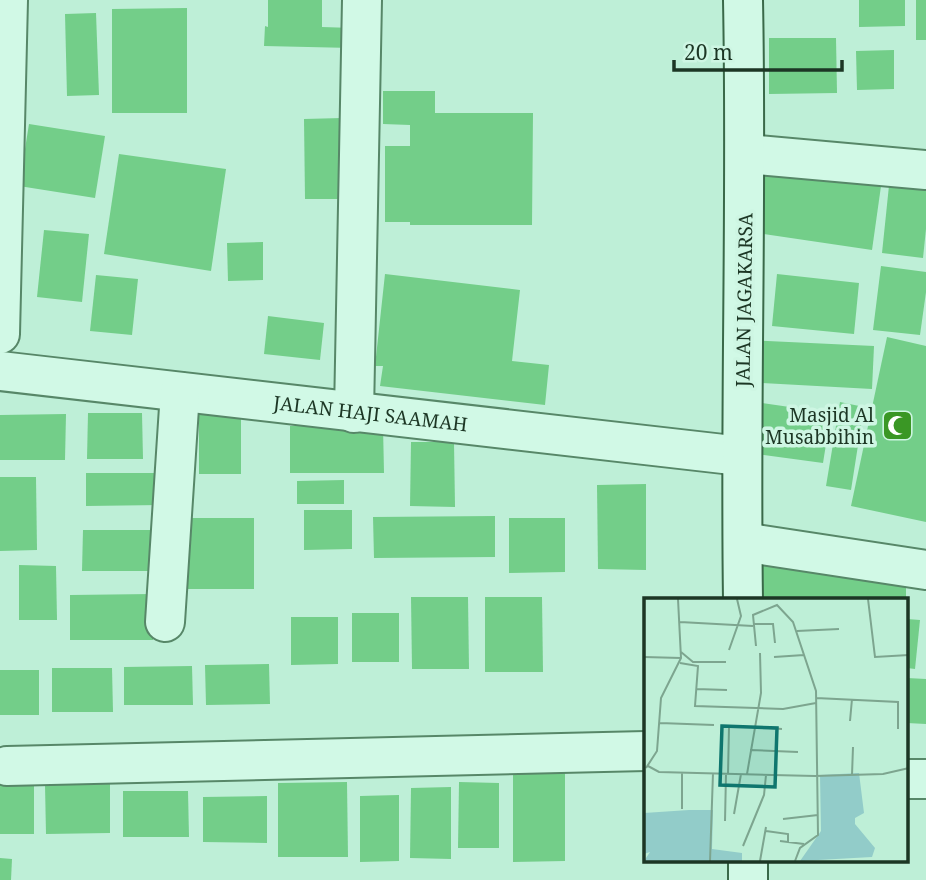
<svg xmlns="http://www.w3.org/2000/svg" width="926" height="880" viewBox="0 0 926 880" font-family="'Noto Serif',serif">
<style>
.building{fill:#73ce89}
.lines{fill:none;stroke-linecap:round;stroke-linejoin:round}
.street-casing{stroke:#578768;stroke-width:42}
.secondary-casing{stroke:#3a6949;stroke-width:42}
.street{stroke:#d1f9e6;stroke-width:38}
.secondary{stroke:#d1f9e6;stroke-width:38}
.labels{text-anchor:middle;stroke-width:7;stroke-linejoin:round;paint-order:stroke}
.street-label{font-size:19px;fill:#1c3624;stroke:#cef6e3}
.poi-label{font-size:19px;fill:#1c3624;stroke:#cef6e3;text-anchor:end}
.inset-road{fill:none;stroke:#7da58f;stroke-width:2}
.view{fill:#0f766e;fill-opacity:0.15;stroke:#0f766e;stroke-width:3.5}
.inset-edge{fill:none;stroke:#1c3624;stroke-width:3.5}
</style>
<rect width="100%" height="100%" fill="#beefd7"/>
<g class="building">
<path d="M268,0H322V27L353,28L352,48L264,46L265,26L268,27Z"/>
<path d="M859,0H905V26L859,27Z"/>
<rect x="916" y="0" width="10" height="40"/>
<path d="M187,8V113H112V9Z"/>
<path d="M96,13L99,95L67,96L65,14Z"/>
<path d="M769,38H836L837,93L769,94Z"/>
<path d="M894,50V89L857,90L856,51Z"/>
<path d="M383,91H435V113H533L532,225H410V222H385V146H410V125L383,124Z"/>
<path d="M342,118L343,199H305L304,119Z"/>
<path d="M29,124L105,136L95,198L19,186Z"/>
<path d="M119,154L226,169L211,271L104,254Z"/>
<path d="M761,162L882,179L872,250L750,232Z"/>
<path d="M890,176L926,180V229L923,258L882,253Z"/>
<path d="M44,230L89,234L82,302L37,297Z"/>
<path d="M263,242V280L228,281L227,243Z"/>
<path d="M881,266L926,272V292L920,335L873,330Z"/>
<path d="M385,274L520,290L512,361L549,365L545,405L380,386L383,366H375Z"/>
<path d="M777,274L859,283L854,334L772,326Z"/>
<path d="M96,275L138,279L132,335L90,331Z"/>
<path d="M268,316L324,323L320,360L264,354Z"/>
<path d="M887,337L926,346V522L851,506Z"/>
<path d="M746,340L874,346L872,389L743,382Z"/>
<path d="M755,402L831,413L823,463L748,453Z"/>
<path d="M840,402L864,407L851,490L826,486Z"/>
<path d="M241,408V474H199V409Z"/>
<path d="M88,413H142L143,459H87Z"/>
<path d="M66,414L65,460H0V415Z"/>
<path d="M290,426H383L384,473H290Z"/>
<path d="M411,442H454L455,507L410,506Z"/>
<path d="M86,473H160L161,505L86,506Z"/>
<path d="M0,477H36L37,550L0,551Z"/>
<path d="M344,480V504H297V481Z"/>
<path d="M646,484V570L598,569L597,485Z"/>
<path d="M304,510H352V549L304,550Z"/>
<path d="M495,516V557L374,558L373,517Z"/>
<path d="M176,518H254V589H175Z"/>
<path d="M509,518H565V572L509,573Z"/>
<path d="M83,530H155L154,571H82Z"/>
<path d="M747,551L906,573V600H746Z"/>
<path d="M19,565L56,566L57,620H19Z"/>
<path d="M152,594L153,640H70V595Z"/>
<path d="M411,597H468L469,669H412Z"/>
<path d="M485,597H542L543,672H485Z"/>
<rect x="352" y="613" width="47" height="49"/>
<path d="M291,617H338V664L291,665Z"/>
<path d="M907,619L920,620L915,669L907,668Z"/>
<path d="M269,664L270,704L206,705L205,665Z"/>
<path d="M192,666L193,705H124V667Z"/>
<path d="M52,668H112L113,712H52Z"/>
<rect x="0" y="670" width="39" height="45"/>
<path d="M907,678L926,679V724L907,723Z"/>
<path d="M513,770H565V861L513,862Z"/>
<path d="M34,778V834H0V779Z"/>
<path d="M347,782L348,857H278V783Z"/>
<path d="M459,782L499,783V848H458Z"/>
<path d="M110,784V833L46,834L45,785Z"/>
<path d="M451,787V859L410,858L411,788Z"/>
<path d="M123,791H188L189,837H123Z"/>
<path d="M399,795V861L360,862V796Z"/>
<path d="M267,796V843L203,842V797Z"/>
<path d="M0,858L12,859L11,880H0Z"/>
</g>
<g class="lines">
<defs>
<g id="street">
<path d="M746,154L926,170"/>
<path d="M0,334L8,0"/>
<path id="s1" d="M0,371L741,456"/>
<path d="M354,413L362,0"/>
<path d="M743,542L926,570"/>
<path d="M165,622L180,392"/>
<path d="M7,766L646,751"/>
<path d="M907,779H926"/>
</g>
<g id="secondary">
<path d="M743,0C747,200 740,400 743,600"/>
<path d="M748,861V880"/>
</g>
</defs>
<use href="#street" class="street-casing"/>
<use href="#secondary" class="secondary-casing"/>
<use href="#street" class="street"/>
<use href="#secondary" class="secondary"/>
</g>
<defs>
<symbol id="mosque-square" viewBox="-11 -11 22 22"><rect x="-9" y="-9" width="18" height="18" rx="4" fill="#3a9725" stroke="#cef6e3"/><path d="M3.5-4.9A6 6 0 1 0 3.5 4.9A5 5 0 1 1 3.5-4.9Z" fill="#fff"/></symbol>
</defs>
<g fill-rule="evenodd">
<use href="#mosque-square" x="880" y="408" width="35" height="35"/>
</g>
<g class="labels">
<g class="street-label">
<text transform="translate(744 300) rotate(-89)" y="7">JALAN JAGAKARSA</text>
<text dy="7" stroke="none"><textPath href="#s1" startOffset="373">JALAN HAJI SAAMAH</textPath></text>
</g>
<g class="poi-label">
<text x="874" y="422">Masjid Al<tspan x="874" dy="22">Musabbihin</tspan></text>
</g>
</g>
<g transform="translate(644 598)">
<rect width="264" height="264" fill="#beefd7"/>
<path d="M215,175L220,215L211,220V226L231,250L228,259L156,263L177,233L176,177ZM45,212H69L68,251L98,255V263H0L6,254L0,256V215Z" fill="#92ccc9"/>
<path class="inset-road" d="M224,1L231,59L265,57M36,24L109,28M109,26H129L131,45M153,33L195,31M112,48L109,17L133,7L149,24L172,93L174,237L156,250L151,263M85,52L97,18L93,1M37,54L49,64H82M0,59L37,60M130,59L160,57M36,65L54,68L51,108L139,111L172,105M52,91L83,92M172,100L254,104V131M206,123L208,101M16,125L70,127M110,129L138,131M106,152L154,154M4,168L15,174L171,178L239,176L265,170M2,170L13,153L17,100L37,60L34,1M38,175V211M84,176L85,129M103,176L117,95L116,55M208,177L209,149M90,216L97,176M139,221L174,217M81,223L82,176M122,233L144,236V244M136,243L160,246M99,248L120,197L122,177M66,263L69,175M116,263L122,229"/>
<path class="view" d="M78,128L133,130L131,189L76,187Z"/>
<rect width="264" height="264" class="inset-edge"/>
</g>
<path d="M674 60v10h168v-10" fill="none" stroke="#1c3624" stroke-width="3.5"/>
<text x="684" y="60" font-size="21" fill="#1c3624" stroke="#cef6e3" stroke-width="5" paint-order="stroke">20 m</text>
</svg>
